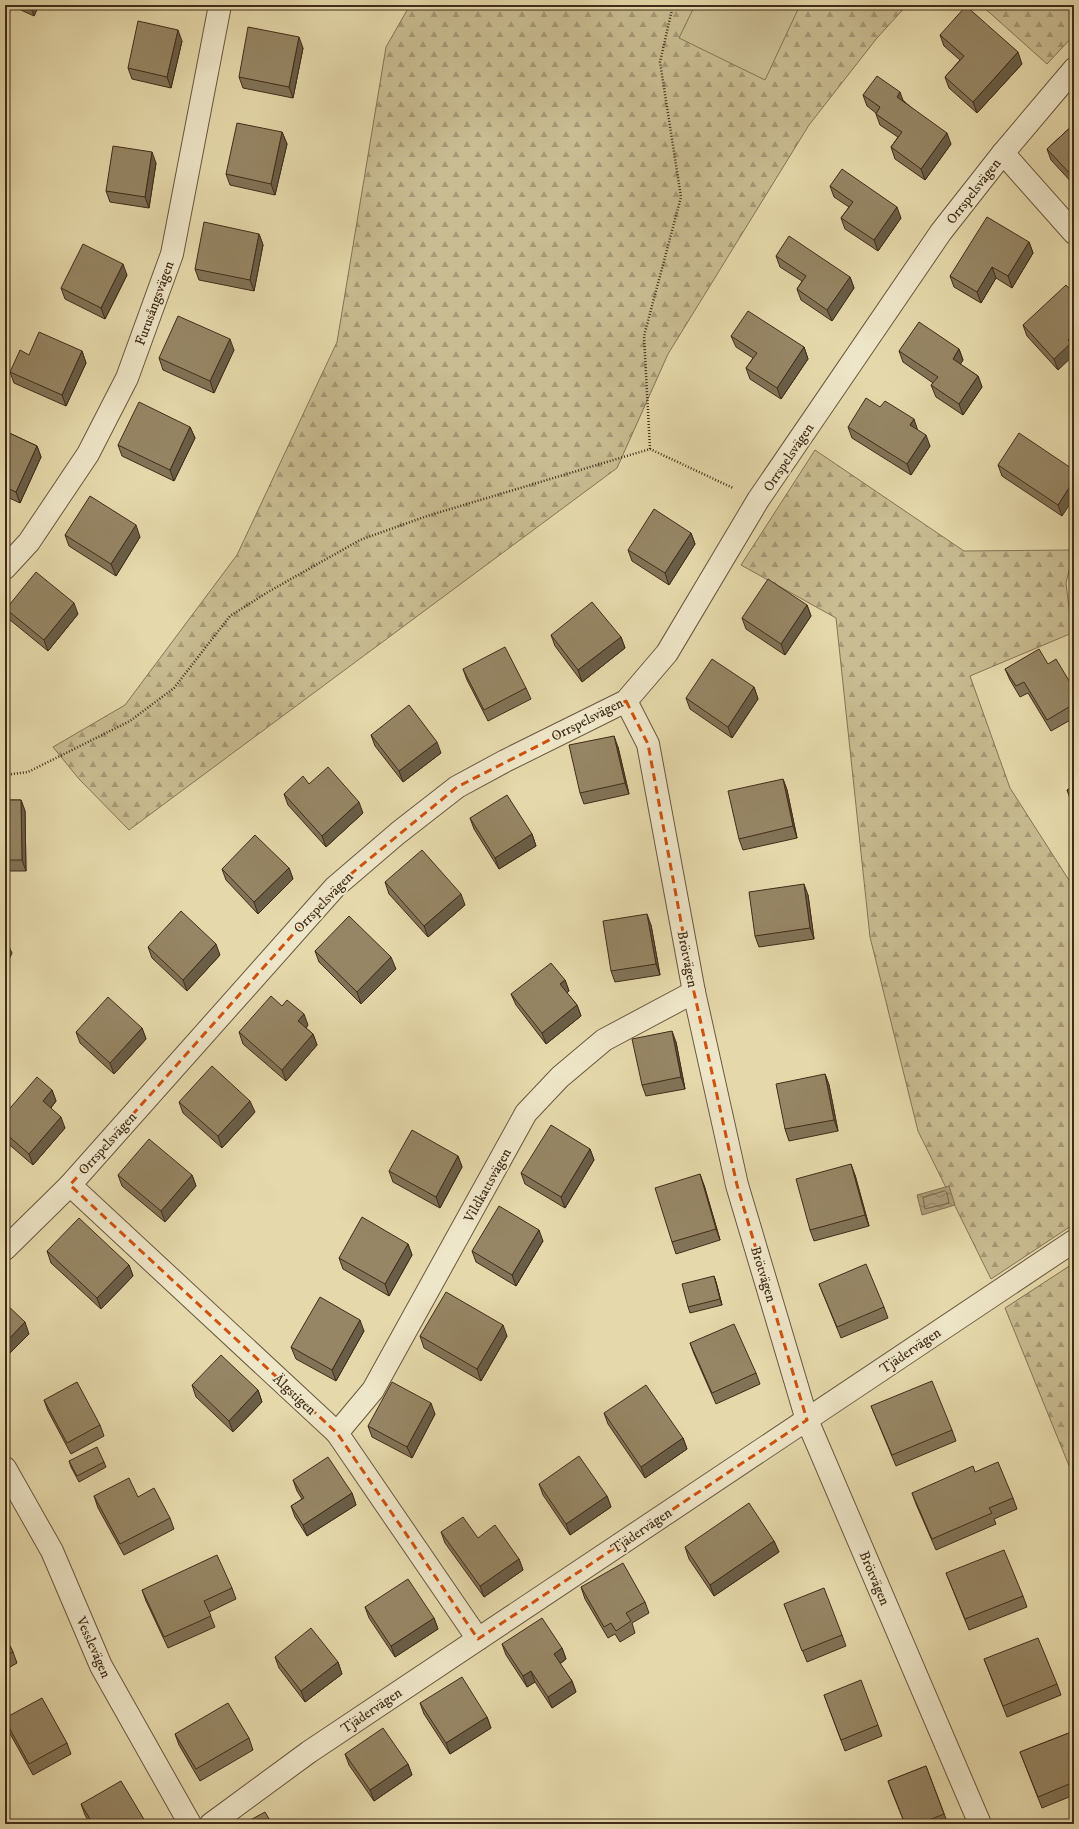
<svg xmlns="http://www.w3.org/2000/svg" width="1079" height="1829" viewBox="0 0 1079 1829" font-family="'IM FELL DW Pica',serif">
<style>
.forest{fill:url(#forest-firs);stroke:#857456}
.pitch{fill:#c9bc92;stroke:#857456}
.water{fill:url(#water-waves);stroke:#827054}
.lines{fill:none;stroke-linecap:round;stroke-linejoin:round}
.shore{stroke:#77654a;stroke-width:1}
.minor-casing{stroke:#6a573e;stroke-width:24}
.path{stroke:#412c1a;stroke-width:2.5;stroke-dasharray:1 2;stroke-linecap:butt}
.minor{stroke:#eee6c8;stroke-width:22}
.wall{fill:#817357;stroke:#412c1a}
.shaded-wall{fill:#695e47;stroke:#412c1a}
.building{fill:#968665;stroke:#412c1a}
.marked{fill:none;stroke:#cf520e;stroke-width:3;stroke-dasharray:8 5;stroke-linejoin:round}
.labels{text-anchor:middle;stroke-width:4;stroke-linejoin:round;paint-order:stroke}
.street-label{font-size:14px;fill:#412c1a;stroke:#eee6c8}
</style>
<defs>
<pattern id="forest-firs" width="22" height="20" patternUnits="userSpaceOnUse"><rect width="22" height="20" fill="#c9bc92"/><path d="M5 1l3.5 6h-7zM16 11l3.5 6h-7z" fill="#a59976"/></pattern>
<pattern id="water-waves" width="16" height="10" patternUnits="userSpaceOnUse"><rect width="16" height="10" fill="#ad9e7a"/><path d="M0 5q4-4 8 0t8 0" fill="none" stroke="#8e8163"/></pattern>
</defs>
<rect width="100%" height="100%" fill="#e5d9ab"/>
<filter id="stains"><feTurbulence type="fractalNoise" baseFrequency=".005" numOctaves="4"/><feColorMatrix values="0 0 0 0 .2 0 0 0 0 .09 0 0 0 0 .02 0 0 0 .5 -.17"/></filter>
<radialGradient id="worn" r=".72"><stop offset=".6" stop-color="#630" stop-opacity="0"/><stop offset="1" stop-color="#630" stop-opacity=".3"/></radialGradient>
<g class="forest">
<path d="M410,5H907L877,38L809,125L668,354L617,468L129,830L79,779L53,747L125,705L237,555L337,342L386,47Z"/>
<path d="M981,5H1074V35L1047,64Z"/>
<path d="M815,450L964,551L1074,550L1066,583L1072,633L970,676L1010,788L1074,888V1224L991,1279L918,1131L870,937L836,618L741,565Z"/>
<path d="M1074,1263V1478L1005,1308Z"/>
</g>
<path class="pitch" d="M695,5H800L765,80L679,38Z"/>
<path class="water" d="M949,1186L955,1205L922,1215L917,1195Z"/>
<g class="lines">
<path class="shore" d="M945,1191L947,1193L949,1203L925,1209L923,1198Z"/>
<defs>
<g id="minor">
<path d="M1003,153L1074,233"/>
<path d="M5,568L29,542L88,454L127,378L172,254L220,5"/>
<path d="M626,701L648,744L694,992L737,1185L807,1420L980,1824"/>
<path d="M70,1185L337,1433L478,1639"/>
<path d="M5,1249L70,1185L335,887L398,833L457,787L505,761L626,701L667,653L758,500L941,232L1003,153L1074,69"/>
<path d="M337,1433L373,1390L526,1113L560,1077L604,1040L694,992"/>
<path d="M5,1468L52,1551L101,1666L190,1824"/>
<path d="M211,1824L309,1752L1074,1241"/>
</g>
</defs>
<use href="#minor" class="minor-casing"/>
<g class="path">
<path d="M650,449L644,336L681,197L660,62L673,5"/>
<path d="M5,775L28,772L130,721L174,688L230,616L268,592L360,540L427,516L650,449L733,488"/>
</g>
<use href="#minor" class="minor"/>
</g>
<g class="wall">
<path d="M10,5H39L34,16Z"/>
<path d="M309,5H325V8Z"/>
<path d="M940,35L1022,64L977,113L949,88L945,77L960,60L944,46Z"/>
<path d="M182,41L171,88L132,79L128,68Z"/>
<path d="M303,48L293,98L243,88L239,77Z"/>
<path d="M863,95L904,101L951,144L925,180L895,159L891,147L898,137L880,125L876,114V113L867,106Z"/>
<path d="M1074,124V185L1051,160L1047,149Z"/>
<path d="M282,132L287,144L275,195L230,185L226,174Z"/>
<path d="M156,163L149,208L110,202L106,191Z"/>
<path d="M830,186L901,218L878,251L845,229L841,218L849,207L834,197Z"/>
<path d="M259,234L263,245L254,291L199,280L195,269Z"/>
<path d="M1029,242L1033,253L1012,288L996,278L981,303L954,287L950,276Z"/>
<path d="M776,256L850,277L854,288L832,321L801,300L797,289L802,281L780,267Z"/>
<path d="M127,275L105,319L65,299L61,288Z"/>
<path d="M1074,294V350L1058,370L1027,336L1023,325Z"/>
<path d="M731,336L804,347L808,359L781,399L750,379L746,368L753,358L736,347Z"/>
<path d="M959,349L963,360L960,364L978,376L982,387L963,415L936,397L931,385L933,383L903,362L899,351Z"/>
<path d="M234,350L214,393L163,370L159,358Z"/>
<path d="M82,351L86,363L66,406L14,383L10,372L29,355Z"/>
<path d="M880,407L918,430L930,446L911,475L852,438L848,427Z"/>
<path d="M190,427L195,438L174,481L122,456L118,445Z"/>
<path d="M5,431L37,446L41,457L20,503L5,496Z"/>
<path d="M998,465L1074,470L1062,516L1002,476Z"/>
<path d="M691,533L695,544L669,585L632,561L628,550Z"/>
<path d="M65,535L140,537L116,576L69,546Z"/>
<path d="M807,605L811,616L785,655L746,629L742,618Z"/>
<path d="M6,609L78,614L48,651L10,620Z"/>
<path d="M551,635L621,637L625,648L582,682L555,646Z"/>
<path d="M463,669L526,688L531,699L488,721L467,680Z"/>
<path d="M1005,669L1074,689V718L1051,731L1028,693L1020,697L1010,680Z"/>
<path d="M754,687L758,699L732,738L690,709L686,698Z"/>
<path d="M371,735L441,753L403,782L375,746Z"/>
<path d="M618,747L629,794L584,804L580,793Z"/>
<path d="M1074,756V769L1070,758Z"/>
<path d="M783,779L787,790L797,838L743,850L739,839Z"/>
<path d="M309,784L363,813L326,847L288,805L284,794Z"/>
<path d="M1074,786V806L1071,801L1067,790Z"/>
<path d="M5,800H21L25,811L26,871H5Z"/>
<path d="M470,818L532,834L536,846L499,869L474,829Z"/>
<path d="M289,868L293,879L258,914L226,880L222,869Z"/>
<path d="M385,882L465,905L428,937L389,894Z"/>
<path d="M808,895L814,939L759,947L755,936Z"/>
<path d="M651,925L660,975L615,982L611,971Z"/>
<path d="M148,947L220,955L187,991L152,958Z"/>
<path d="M315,951L396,969L361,1004L319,962Z"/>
<path d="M565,980L569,991L567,993L577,1005L581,1016L546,1044L516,1005L511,994Z"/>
<path d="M282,1006L308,1025L306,1028L313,1034L317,1045L286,1081L243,1044L239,1032Z"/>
<path d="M142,1028L146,1039L114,1074L80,1043L76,1032Z"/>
<path d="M676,1042L685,1089L646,1096L642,1085Z"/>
<path d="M825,1074L829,1085L838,1131L789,1141L785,1129Z"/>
<path d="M52,1090L56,1101L51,1108L65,1128L33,1165L5,1141V1114Z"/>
<path d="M179,1102L255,1112L222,1148L183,1113Z"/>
<path d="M590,1149L594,1160L565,1208L525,1184L521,1173Z"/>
<path d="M458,1156L462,1167L440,1208L393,1182L389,1171Z"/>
<path d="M118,1175H192L196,1186L165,1222L122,1186Z"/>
<path d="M855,1175L869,1226L814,1241L810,1230Z"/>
<path d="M704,1185L720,1240L676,1254L672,1242Z"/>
<path d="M543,1241L516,1286L476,1262L472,1251Z"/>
<path d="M408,1244L412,1255L389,1296L343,1269L339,1258Z"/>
<path d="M47,1251L129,1265L133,1276L101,1309L51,1263Z"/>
<path d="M714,1276L716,1282L722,1305L690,1313L688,1307Z"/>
<path d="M819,1284L884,1307L888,1318L841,1338Z"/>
<path d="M364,1331L336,1381L296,1359L291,1347Z"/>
<path d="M420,1336H507L481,1381L424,1348Z"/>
<path d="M690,1343L756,1373L760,1384L716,1404L694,1354Z"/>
<path d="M192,1385L258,1390L262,1402L233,1432L196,1397Z"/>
<path d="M44,1400L100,1425L104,1436L71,1454L48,1411Z"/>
<path d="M871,1406L952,1430L956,1441L896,1466Z"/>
<path d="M604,1413L683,1438L687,1449L645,1478L608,1424Z"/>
<path d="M435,1414L412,1458L372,1437L368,1426Z"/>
<path d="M69,1461L104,1462L106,1467L79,1482L71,1467Z"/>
<path d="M975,1472L1013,1498L1017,1509L994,1519L996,1524L936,1550L916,1504L912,1493Z"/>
<path d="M293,1480L352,1493L356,1505L307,1536L295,1517L291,1506L302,1499L297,1491Z"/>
<path d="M539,1484L607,1496L611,1507L570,1535L543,1495Z"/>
<path d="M94,1496L138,1497L170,1518L174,1529L124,1555L98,1508Z"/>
<path d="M441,1532L478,1538L519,1559L523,1570L484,1597L445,1543Z"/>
<path d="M774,1541L779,1552L714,1596L689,1559L685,1547Z"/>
<path d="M946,1573L1023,1596L1027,1607L969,1630Z"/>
<path d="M581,1587L645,1602L649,1613L632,1623L635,1633L620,1642L615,1634L608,1638L585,1599Z"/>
<path d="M232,1588L236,1599L209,1612L215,1627L168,1648L146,1601L142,1590Z"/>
<path d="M784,1604L842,1635L846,1646L807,1662Z"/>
<path d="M365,1607L434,1618L438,1629L395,1657L369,1618Z"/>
<path d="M5,1636L13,1652L17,1663L5,1670Z"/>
<path d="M502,1644L562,1648L566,1659L560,1664L572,1681L576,1692L552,1708L535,1682L527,1687L506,1655Z"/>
<path d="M275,1657L338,1662L342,1674L305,1702L279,1668Z"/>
<path d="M984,1659L1057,1684L1061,1695L1007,1717Z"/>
<path d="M824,1695L878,1725L882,1736L845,1751Z"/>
<path d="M420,1703L487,1717L491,1728L450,1754L424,1714Z"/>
<path d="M5,1718L67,1743L71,1754L33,1775L8,1730L5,1721Z"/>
<path d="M1074,1731V1795L1042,1808L1020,1752Z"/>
<path d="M175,1734L249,1738L253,1750L200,1781L179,1745Z"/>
<path d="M345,1754L408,1764L412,1775L374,1801L349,1765Z"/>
<path d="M926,1766L948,1824H905L892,1792L888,1781Z"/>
<path d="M81,1804L145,1821L146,1824H90L85,1815Z"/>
</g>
<g class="shaded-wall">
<path d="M30,5H39L34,16Z"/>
<path d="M178,30L182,41L171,88L167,77Z"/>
<path d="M299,37L303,48L293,98L289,87Z"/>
<path d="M1018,52L1022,64L977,113L973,102Z"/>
<path d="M900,92L904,103L897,97Z"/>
<path d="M282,132L287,144L275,195L271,184Z"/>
<path d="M947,133L951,144L925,180L921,169Z"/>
<path d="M152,152L156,163L149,208L145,197Z"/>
<path d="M897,207L901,218L878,251L874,240Z"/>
<path d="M259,234L263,245L254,291L250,280Z"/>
<path d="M1029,242L1033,253L1012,288L1008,276Z"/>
<path d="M123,264L127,275L105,319L101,308Z"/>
<path d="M992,267L996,278L981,303L977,292Z"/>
<path d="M850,277L854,288L832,321L827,310Z"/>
<path d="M1074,335L1073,350L1074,355L1058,370L1054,359L1068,340Z"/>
<path d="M230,339L234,350L214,393L210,381Z"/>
<path d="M804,347L808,359L781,399L777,388Z"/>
<path d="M959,349L963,360L957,370L953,359Z"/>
<path d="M82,351L86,363L66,406L62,395Z"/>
<path d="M978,376L982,387L963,415L959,404Z"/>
<path d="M914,419L918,431L910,425Z"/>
<path d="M190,427L195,438L174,481L170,470Z"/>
<path d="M926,435L930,446L911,475L907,464Z"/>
<path d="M37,446L41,457L20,503L16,492Z"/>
<path d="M1074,480V498L1062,516L1058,505Z"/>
<path d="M136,525L140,537L116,576L111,564Z"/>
<path d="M691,533L695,544L669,585L665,573Z"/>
<path d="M74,603L78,614L48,651L44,640Z"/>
<path d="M807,605L811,616L785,655L781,644Z"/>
<path d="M621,637L625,648L582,682L578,670Z"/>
<path d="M754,687L758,699L732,738L728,727Z"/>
<path d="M614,736L618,747L629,794L625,783Z"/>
<path d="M437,742L441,753L403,782L399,771Z"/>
<path d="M783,779L787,790L797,838L793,826Z"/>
<path d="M21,800L25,811L26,871L22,860Z"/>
<path d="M359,802L363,813L326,847L322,836Z"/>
<path d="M532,834L536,846L499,869L495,858Z"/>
<path d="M289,868L293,879L258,914L254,902Z"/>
<path d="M804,884L808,895L814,939L810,928Z"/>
<path d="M461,894L465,905L428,937L424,926Z"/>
<path d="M647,914L651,925L660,975L656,964Z"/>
<path d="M7,942L12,953L5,969V948Z"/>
<path d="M216,944L220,955L187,991L183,980Z"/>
<path d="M391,957L396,969L361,1004L357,992Z"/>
<path d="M565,980L569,991L564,995L560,984Z"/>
<path d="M577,1005L581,1016L546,1044L542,1033Z"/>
<path d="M304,1014L308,1025L302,1032L298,1021Z"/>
<path d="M142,1028L146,1039L114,1074L110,1063Z"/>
<path d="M672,1031L676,1042L685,1089L681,1077Z"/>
<path d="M313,1034L317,1045L286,1081L282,1070Z"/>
<path d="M825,1074L829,1085L838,1131L834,1120Z"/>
<path d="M52,1090L56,1101L47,1112L43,1101Z"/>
<path d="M250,1101L255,1112L222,1148L218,1136Z"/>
<path d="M61,1117L65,1128L33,1165L29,1154Z"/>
<path d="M590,1149L594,1160L565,1208L561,1197Z"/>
<path d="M458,1156L462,1167L440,1208L436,1197Z"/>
<path d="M851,1164L855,1175L869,1226L865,1215Z"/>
<path d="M700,1174L704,1185L720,1240L716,1229Z"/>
<path d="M192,1175L196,1186L165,1222L161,1211Z"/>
<path d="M539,1230L543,1241L516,1286L512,1275Z"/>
<path d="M408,1244L412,1255L389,1296L385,1284Z"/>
<path d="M129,1265L133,1276L101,1309L97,1298Z"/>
<path d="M714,1276L716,1282L722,1305L720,1299Z"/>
<path d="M360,1320L364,1331L336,1381L332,1370Z"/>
<path d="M25,1322L29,1334L5,1358V1343Z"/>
<path d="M503,1325L507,1336L481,1381L477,1369Z"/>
<path d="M5,1360L9,1372L5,1376Z"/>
<path d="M258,1390L262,1402L233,1432L229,1421Z"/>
<path d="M431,1403L435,1414L412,1458L407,1447Z"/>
<path d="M683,1438L687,1449L645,1478L641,1467Z"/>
<path d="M352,1493L356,1505L307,1536L303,1525Z"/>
<path d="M607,1496L611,1507L570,1535L566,1524Z"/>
<path d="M774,1541L779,1552L714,1596L710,1585Z"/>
<path d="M519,1559L523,1570L484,1597L480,1586Z"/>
<path d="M434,1618L438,1629L395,1657L391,1646Z"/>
<path d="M562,1648L566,1659L558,1665L554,1654Z"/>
<path d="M338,1662L342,1674L305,1702L301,1691Z"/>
<path d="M531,1671L535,1682L527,1687L523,1676Z"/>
<path d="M572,1681L576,1692L552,1708L548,1697Z"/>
<path d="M487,1717L491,1728L450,1754L446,1743Z"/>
<path d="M408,1764L412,1775L374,1801L370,1790Z"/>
</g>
<g class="building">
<path d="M966,6L1018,52L973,102L945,77L964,56L940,35Z"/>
<path d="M138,21L178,30L167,77L128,68Z"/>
<path d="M248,27L299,37L289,87L239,77Z"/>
<path d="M877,76L900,92L897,97L947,133L921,169L891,147L902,132L876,114L880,107L863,95Z"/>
<path d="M237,123L282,132L271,184L226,174Z"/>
<path d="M1074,124V178L1047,149Z"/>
<path d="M113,146L152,152L145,197L106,191Z"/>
<path d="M842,169L897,207L874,240L841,218L853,202L830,186Z"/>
<path d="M987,217L1029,242L1008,276L992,267L977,292L950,276Z"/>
<path d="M204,222L259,234L250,280L195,269Z"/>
<path d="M789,236L850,277L827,310L797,289L806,276L776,256Z"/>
<path d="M83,244L123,264L101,308L61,288Z"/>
<path d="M1066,285L1074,294V335L1068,340L1071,343L1054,359L1023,325Z"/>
<path d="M748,311L804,347L777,388L746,368L757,353L731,336Z"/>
<path d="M178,316L230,339L210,381L159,358Z"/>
<path d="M919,322L959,349L953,359L978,376L959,404L931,385L938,377L899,351Z"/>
<path d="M39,332L82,351L62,395L10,372L20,350L29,355Z"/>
<path d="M866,398L880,407L885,401L914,419L910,425L926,435L907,464L848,427Z"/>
<path d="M139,402L190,427L170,470L118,445Z"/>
<path d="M5,431L37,446L16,492L5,487Z"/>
<path d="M1019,433L1074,470V480L1058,505L998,465Z"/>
<path d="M90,496L136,525L111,564L65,535Z"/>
<path d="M654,509L691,533L665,573L628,550Z"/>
<path d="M36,572L74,603L44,640L6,609Z"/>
<path d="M768,579L807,605L781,644L742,618Z"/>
<path d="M592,602L621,637L578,670L551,635Z"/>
<path d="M505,647L526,688L484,710L463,669Z"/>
<path d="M1039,649L1048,664L1056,659L1074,689V704L1047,720L1024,682L1016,686L1005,669Z"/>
<path d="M712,659L754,687L728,727L686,698Z"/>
<path d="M409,705L437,742L399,771L371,735Z"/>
<path d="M614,736L625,783L580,793L569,745Z"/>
<path d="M1074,756V765L1070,758Z"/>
<path d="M328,767L359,802L322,836L284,794L303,776L309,784Z"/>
<path d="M783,779L793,826L739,839L728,791Z"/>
<path d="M1074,786V801L1067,790Z"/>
<path d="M507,795L532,834L495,858L470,818Z"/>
<path d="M5,800H21L22,860H5Z"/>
<path d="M255,835L289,868L254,902L222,869Z"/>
<path d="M422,850L461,894L424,926L385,882Z"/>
<path d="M804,884L810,928L755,936L749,892Z"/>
<path d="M181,911L216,944L183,980L148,947Z"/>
<path d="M647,914L656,964L611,971L603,921Z"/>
<path d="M349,916L391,957L357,992L315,951Z"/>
<path d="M5,941L7,942L5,948Z"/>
<path d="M551,963L565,980L560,984L577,1005L542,1033L511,994Z"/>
<path d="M271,996L282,1006L287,1000L304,1014L298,1021L313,1034L282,1070L239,1032Z"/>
<path d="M108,997L142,1028L110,1063L76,1032Z"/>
<path d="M672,1031L681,1077L642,1085L632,1039Z"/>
<path d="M212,1066L250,1101L218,1136L179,1102Z"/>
<path d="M825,1074L834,1120L785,1129L776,1084Z"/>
<path d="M37,1077L52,1090L43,1101L61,1117L29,1154L5,1133V1114Z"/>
<path d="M551,1125L590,1149L561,1197L521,1173Z"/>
<path d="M412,1130L458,1156L436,1197L389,1171Z"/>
<path d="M149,1139L192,1175L161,1211L118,1175Z"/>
<path d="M851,1164L865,1215L810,1230L796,1179Z"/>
<path d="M700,1174L716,1229L672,1242L655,1188Z"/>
<path d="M499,1206L539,1230L512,1275L472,1251Z"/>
<path d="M362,1217L408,1244L385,1284L339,1258Z"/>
<path d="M79,1218L129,1265L97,1298L47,1251Z"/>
<path d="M866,1264L884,1307L837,1327L819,1284Z"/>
<path d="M714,1276L720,1299L688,1307L682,1284Z"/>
<path d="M446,1292L503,1325L477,1369L420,1336Z"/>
<path d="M320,1297L360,1320L332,1370L291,1347Z"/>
<path d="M5,1303L25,1322L5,1343Z"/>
<path d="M734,1324L756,1373L712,1393L690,1343Z"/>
<path d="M221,1355L258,1390L229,1421L192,1385Z"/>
<path d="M932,1381L952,1430L892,1455L871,1406Z"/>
<path d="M77,1382L100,1425L67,1443L44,1400Z"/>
<path d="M392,1382L431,1403L407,1447L368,1426Z"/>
<path d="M646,1385L683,1438L641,1467L604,1413Z"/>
<path d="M97,1447L104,1462L77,1476L69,1461Z"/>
<path d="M579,1456L607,1496L566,1524L539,1484Z"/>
<path d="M328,1457L352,1493L303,1525L291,1506L304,1498L293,1480Z"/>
<path d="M998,1462L1013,1498L989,1508L992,1513L932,1539L912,1493L973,1466L975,1472Z"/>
<path d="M129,1478L138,1497L154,1488L170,1518L120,1544L94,1496Z"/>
<path d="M749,1503L774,1541L710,1585L685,1547Z"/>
<path d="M463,1517L478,1538L495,1525L519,1559L480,1586L441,1532Z"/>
<path d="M1004,1550L1023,1596L965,1619L946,1573Z"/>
<path d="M217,1555L232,1588L204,1601L211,1616L164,1637L142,1590Z"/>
<path d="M623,1563L645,1602L626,1613L631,1621L616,1631L611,1623L604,1627L581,1587Z"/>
<path d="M408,1579L434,1618L391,1646L365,1607Z"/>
<path d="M824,1588L842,1635L802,1651L784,1604Z"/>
<path d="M542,1618L562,1648L554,1654L572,1681L548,1697L531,1671L523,1676L502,1644Z"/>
<path d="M311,1628L338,1662L301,1691L275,1657Z"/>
<path d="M5,1636L13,1652L5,1656Z"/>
<path d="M1038,1638L1057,1684L1003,1706L984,1659Z"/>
<path d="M462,1677L487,1717L446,1743L420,1703Z"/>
<path d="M861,1680L878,1725L841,1740L824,1695Z"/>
<path d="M42,1698L67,1743L29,1764L5,1720V1718Z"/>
<path d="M228,1703L249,1738L196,1769L175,1734Z"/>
<path d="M383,1728L408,1764L370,1790L345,1754Z"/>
<path d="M1074,1731V1782L1038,1797L1020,1752Z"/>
<path d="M926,1766L944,1814L919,1824H905L888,1781Z"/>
<path d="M121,1781L145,1821L140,1824H93L81,1804Z"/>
<path d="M265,1812L272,1824H243Z"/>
</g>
<path class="marked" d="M626,701L648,744L694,992L737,1185L807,1420L478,1639L337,1433L70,1185L335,887L457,787Z"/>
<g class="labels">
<g class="street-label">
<text transform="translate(973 191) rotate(-52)" y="5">Orrspelsvägen</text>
<text transform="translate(154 303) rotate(-70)" y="5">Furusångsvägen</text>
<text transform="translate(788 457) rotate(-56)" y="5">Orrspelsvägen</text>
<text transform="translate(587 719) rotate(-27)" y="5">Orrspelsvägen</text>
<text transform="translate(323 902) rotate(-46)" y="5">Orrspelsvägen</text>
<text transform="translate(688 959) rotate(79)" y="5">Brötvägen</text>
<text transform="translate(107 1143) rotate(-48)" y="5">Orrspelsvägen</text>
<text transform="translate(487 1185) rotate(-61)" y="5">Vildkattsvägen</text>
<text transform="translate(764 1274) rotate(73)" y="5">Brötvägen</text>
<text transform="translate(910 1350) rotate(-34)" y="5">Tjädervägen</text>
<text transform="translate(295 1394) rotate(43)" y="5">Älgstigen</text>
<text transform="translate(641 1530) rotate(-34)" y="5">Tjädervägen</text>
<text transform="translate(875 1578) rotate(67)" y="5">Brötvägen</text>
<text transform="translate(94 1647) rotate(66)" y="5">Vesslevägen</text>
<text transform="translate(371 1710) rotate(-34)" y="5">Tjädervägen</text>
</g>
</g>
<rect width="1079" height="1829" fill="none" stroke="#e5d9ab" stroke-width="20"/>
<rect x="6" y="6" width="1067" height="1817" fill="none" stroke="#412c1a" stroke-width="2"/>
<rect x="10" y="10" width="1059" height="1809" fill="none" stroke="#412c1a"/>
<rect width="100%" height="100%" filter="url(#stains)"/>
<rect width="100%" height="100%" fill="url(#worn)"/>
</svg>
